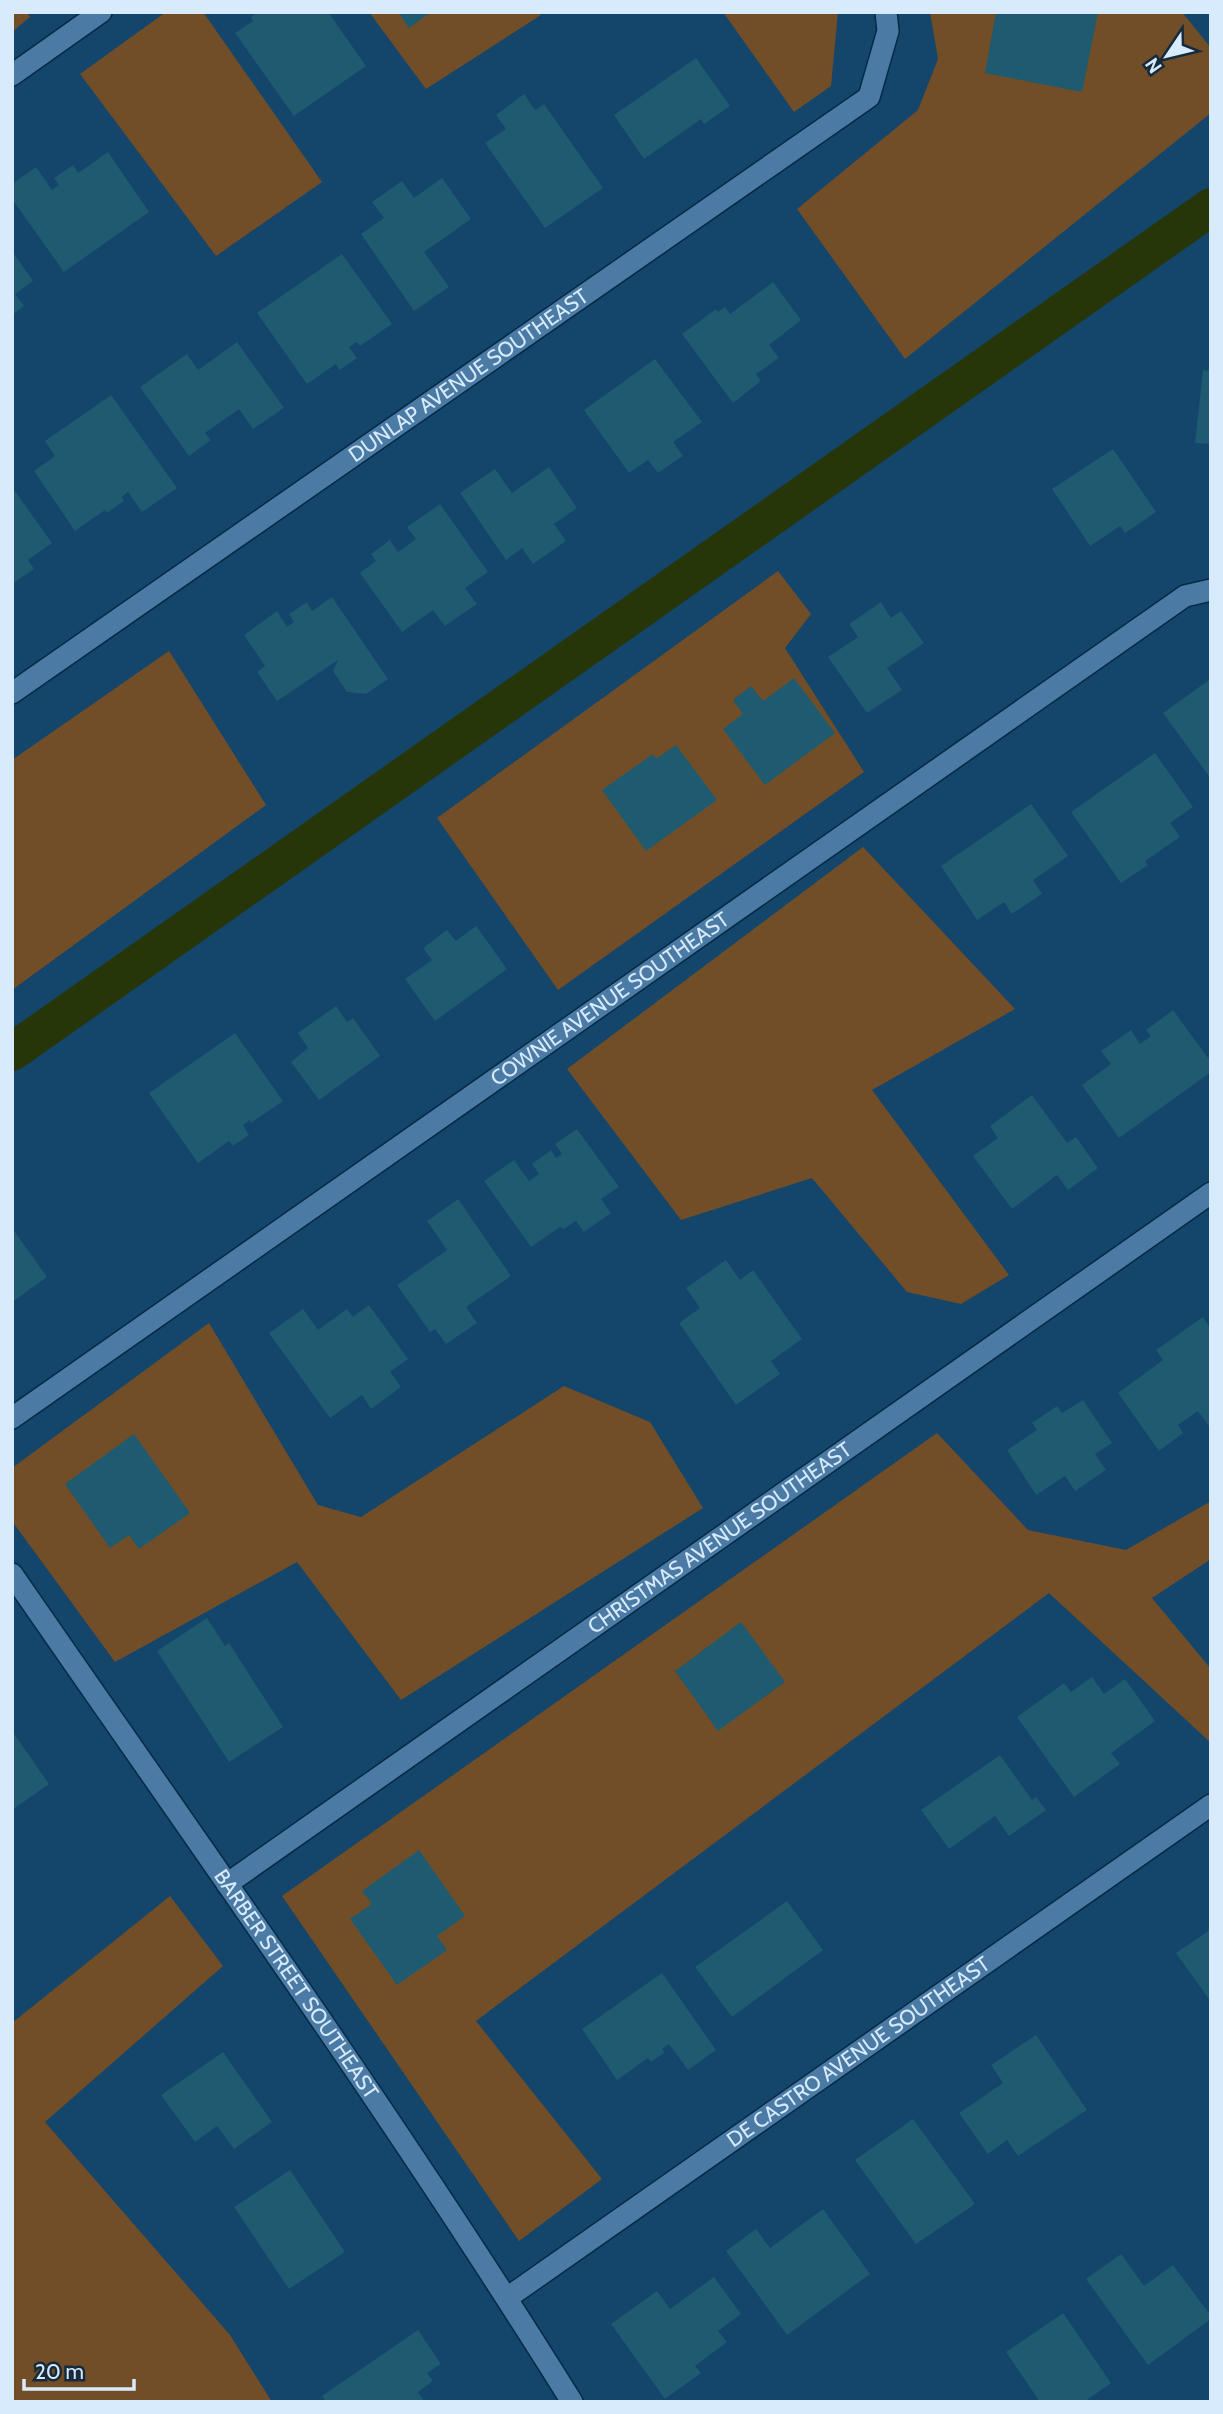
<svg xmlns="http://www.w3.org/2000/svg" width="1223" height="2414" viewBox="0 0 1223 2414" font-family="Cabin,sans-serif">
<style>
.green{fill:#714e28}
.lines{fill:none;stroke-linecap:round;stroke-linejoin:round}
.canal{stroke:#273608;stroke-width:38}
.building{fill:#1e5a70}
.minor-casing{stroke:#042a46;stroke-width:24}
.minor{stroke:#4b7ba4;stroke-width:21}
.labels{text-anchor:middle;stroke-width:6;stroke-linejoin:round;paint-order:stroke}
.street-label{font-size:21px;fill:#d7ebfd;stroke:#162a3b}
</style>
<rect width="100%" height="100%" fill="#14456a"/>
<g class="green">
<path d="M12,12H27L30,17L12,32Z"/>
<path d="M166,12H203L322,182L216,256L80,74Z"/>
<path d="M369,12H538L541,15L426,89Z"/>
<path d="M723,12H838L831,86L794,112Z"/>
<path d="M930,12H1182L1211,48V113L905,359L797,209L918,110L938,59Z"/>
<path d="M778,571L811,614L785,648L864,772L558,990L437,818Z"/>
<path d="M169,651L266,805L12,990V760Z"/>
<path d="M863,847L1015,1009L872,1090L1009,1275L961,1304L907,1292L812,1178L681,1220L567,1069Z"/>
<path d="M209,1323L318,1505L361,1517L564,1386L650,1422L703,1508L401,1700L297,1562L115,1662L12,1521V1468Z"/>
<path d="M937,1433L1028,1530L1126,1550L1211,1501V1559L1152,1598L1211,1669V1743L1049,1593L476,2021L602,2179L519,2241L282,1896Z"/>
<path d="M170,1896L223,1966L45,2122L230,2335L272,2402H12V2023Z"/>
</g>
<g class="lines">
<path class="canal" d="M12,1052L1211,207"/>
</g>
<g class="building">
<path d="M258,12H328L366,66L294,116L235,33L253,21L251,17Z"/>
<path d="M398,12H431L409,28Z"/>
<path d="M996,12H1098L1082,92L985,73Z"/>
<path d="M696,58L730,106L704,124L701,119L644,159L614,115Z"/>
<path d="M524,94L535,110L544,104L603,188L545,228L485,143L506,129L496,115Z"/>
<path d="M108,152L149,212L64,272L12,199V184L36,167L52,190L59,185L54,178L73,165L78,173Z"/>
<path d="M442,178L471,219L424,252L449,287L414,311L361,234L384,218L372,202L402,181L414,198Z"/>
<path d="M12,251L33,281L15,294L24,306L12,315Z"/>
<path d="M342,254L392,324L360,346L357,342L349,347L357,358L340,370L336,364L307,384L257,313Z"/>
<path d="M773,282L801,320L769,345L779,358L756,374L761,381L733,403L682,334L716,309L718,312L725,307L730,314Z"/>
<path d="M237,342L284,408L253,429L239,409L205,433L211,440L189,456L140,387L187,354L198,370Z"/>
<path d="M655,359L702,422L673,442L683,456L658,473L648,460L629,473L584,410Z"/>
<path d="M1203,370L1211,371V444L1195,443Z"/>
<path d="M111,395L177,488L142,512L128,492L122,497L124,501L107,513L105,510L75,531L34,471L55,456L45,441Z"/>
<path d="M1113,449L1156,512L1125,533L1120,526L1090,546L1052,489Z"/>
<path d="M549,467L577,508L554,524L566,541L533,564L522,548L506,560L460,493L495,469L512,493Z"/>
<path d="M12,487L52,543L28,560L34,569L12,584Z"/>
<path d="M440,504L488,572L465,588L477,604L445,626L433,610L402,632L360,573L376,561L371,554L390,540L398,552L416,539L407,527Z"/>
<path d="M332,597L388,679L366,694L347,692L333,671L338,660L277,701L257,672L265,666L244,635L277,611L287,627L294,622L289,614L307,602L312,611Z"/>
<path d="M881,602L891,618L901,611L924,643L887,668L902,690L867,713L828,657L858,637L849,624Z"/>
<path d="M794,678L835,733L765,785L723,729L743,714L733,700L751,686L763,701Z"/>
<path d="M1209,680L1211,682V779L1163,713Z"/>
<path d="M676,745L717,800L646,851L602,790L653,754L656,759Z"/>
<path d="M1155,753L1193,807L1170,823L1180,837L1145,861L1148,865L1121,883L1071,812Z"/>
<path d="M1031,804L1068,856L1033,880L1042,894L1012,914L1004,902L977,920L941,866Z"/>
<path d="M476,926L507,969L435,1021L405,979L432,960L423,948L447,930L456,941Z"/>
<path d="M336,1006L347,1022L353,1018L380,1056L319,1100L291,1062L308,1048L298,1033Z"/>
<path d="M1173,1010L1211,1062V1072L1119,1138L1082,1085L1111,1064L1101,1051L1131,1030L1140,1044L1151,1036L1146,1030Z"/>
<path d="M235,1033L283,1101L251,1123L250,1120L243,1125L249,1135L233,1146L229,1141L198,1163L149,1093Z"/>
<path d="M1032,1095L1067,1143L1076,1137L1098,1168L1068,1190L1057,1175L1012,1209L973,1156L998,1138L990,1126Z"/>
<path d="M577,1129L619,1187L601,1199L611,1213L584,1232L576,1221L564,1229L560,1227L531,1247L484,1181L514,1160L529,1181L539,1174L532,1164L551,1150L556,1158L562,1154L555,1144Z"/>
<path d="M458,1199L511,1276L466,1307L477,1323L446,1344L435,1329L430,1332L397,1285L447,1250L427,1221Z"/>
<path d="M12,1228L47,1277L12,1302Z"/>
<path d="M726,1260L740,1280L753,1270L802,1339L771,1361L780,1374L736,1405L679,1323L700,1308L686,1288Z"/>
<path d="M369,1305L408,1359L390,1372L401,1387L371,1409L362,1395L330,1418L269,1333L303,1309L318,1330L347,1309L353,1317Z"/>
<path d="M1203,1317L1211,1329V1425L1209,1426L1198,1411L1178,1425L1183,1433L1159,1451L1118,1393L1163,1360L1156,1350Z"/>
<path d="M1083,1400L1112,1443L1095,1454L1106,1470L1075,1491L1065,1476L1036,1495L1007,1450L1037,1430L1032,1423L1057,1406L1062,1413Z"/>
<path d="M134,1434L190,1513L139,1549L129,1535L110,1548L65,1484Z"/>
<path d="M207,1618L225,1646L229,1643L283,1727L229,1762L157,1651Z"/>
<path d="M741,1622L785,1682L718,1731L675,1671Z"/>
<path d="M1092,1677L1104,1694L1125,1679L1155,1721L1111,1753L1120,1764L1074,1797L1017,1717L1064,1683L1071,1692Z"/>
<path d="M12,1731L49,1784L12,1810Z"/>
<path d="M1000,1755L1032,1800L1036,1797L1046,1810L1009,1836L995,1816L949,1849L921,1810Z"/>
<path d="M419,1850L465,1916L437,1936L447,1950L397,1985L350,1919L372,1904L362,1891Z"/>
<path d="M787,1901L823,1950L732,2017L695,1967Z"/>
<path d="M1211,1929V2002L1176,1953Z"/>
<path d="M662,1973L716,2050L688,2070L669,2044L662,2049L665,2052L651,2062L648,2058L617,2080L582,2029Z"/>
<path d="M1036,2035L1087,2110L1018,2156L1007,2140L988,2154L959,2113L1003,2083L991,2065Z"/>
<path d="M223,2052L272,2122L234,2149L217,2126L195,2142L161,2095Z"/>
<path d="M913,2119L975,2204L916,2244L855,2160Z"/>
<path d="M290,2170L345,2252L289,2289L234,2207Z"/>
<path d="M823,2209L870,2274L787,2335L726,2251L756,2229L770,2248Z"/>
<path d="M1121,2254L1144,2286L1173,2265L1211,2316V2319L1148,2365L1086,2279Z"/>
<path d="M714,2277L741,2314L718,2331L727,2342L695,2366L701,2373L665,2399L611,2324L657,2291L670,2309Z"/>
<path d="M1063,2313L1111,2383L1084,2402H1040L1006,2352Z"/>
<path d="M418,2330L441,2364L427,2373L433,2381L418,2392L425,2402H326L322,2396Z"/>
</g>
<g class="lines">
<defs>
<g id="minor">
<path d="M12,75L101,12"/>
<path id="s1" d="M12,693L869,97L888,31L886,12"/>
<path id="s2" d="M12,1418L1185,596L1211,590"/>
<path id="s3" d="M12,1574C201,1848 396,2119 572,2402"/>
<path id="s4" d="M227,1884L1211,1193"/>
<path id="s5" d="M507,2298L1211,1805"/>
</g>
</defs>
<use href="#minor" class="minor-casing"/>
<use href="#minor" class="minor"/>
</g>
<g class="labels">
<g class="street-label">
<text dy="7" stroke="none"><textPath href="#s1" startOffset="556">DUNLAP AVENUE SOUTHEAST</textPath></text>
<text dy="7" stroke="none"><textPath href="#s2" startOffset="730">COWNIE AVENUE SOUTHEAST</textPath></text>
<text dy="7" stroke="none"><textPath href="#s4" startOffset="602">CHRISTMAS AVENUE SOUTHEAST</textPath></text>
<text dy="7" stroke="none"><textPath href="#s3" startOffset="499">BARBER STREET SOUTHEAST</textPath></text>
<text dy="7" stroke="none"><textPath href="#s5" startOffset="429">DE CASTRO AVENUE SOUTHEAST</textPath></text>
</g>
</g>
<rect width="1223" height="2414" fill="none" stroke="#d7ebfd" stroke-width="28"/>
<g transform="translate(1167 56) rotate(235)" stroke="#162a3b" stroke-width="5" paint-order="stroke">
<path d="M0-5L12 26L0 18L-12 26Z" fill="#d7ebfd"/>
<text y="-10" font-size="19" font-weight="bold" text-anchor="middle" fill="#d7ebfd">N</text>
</g>
<path d="M24 2379v10h110v-10" fill="none" stroke="#d7ebfd" stroke-width="3.5"/>
<text x="35" y="2379" font-size="21" fill="#d7ebfd" stroke="#162a3b" stroke-width="5" paint-order="stroke">20 m</text>
</svg>
